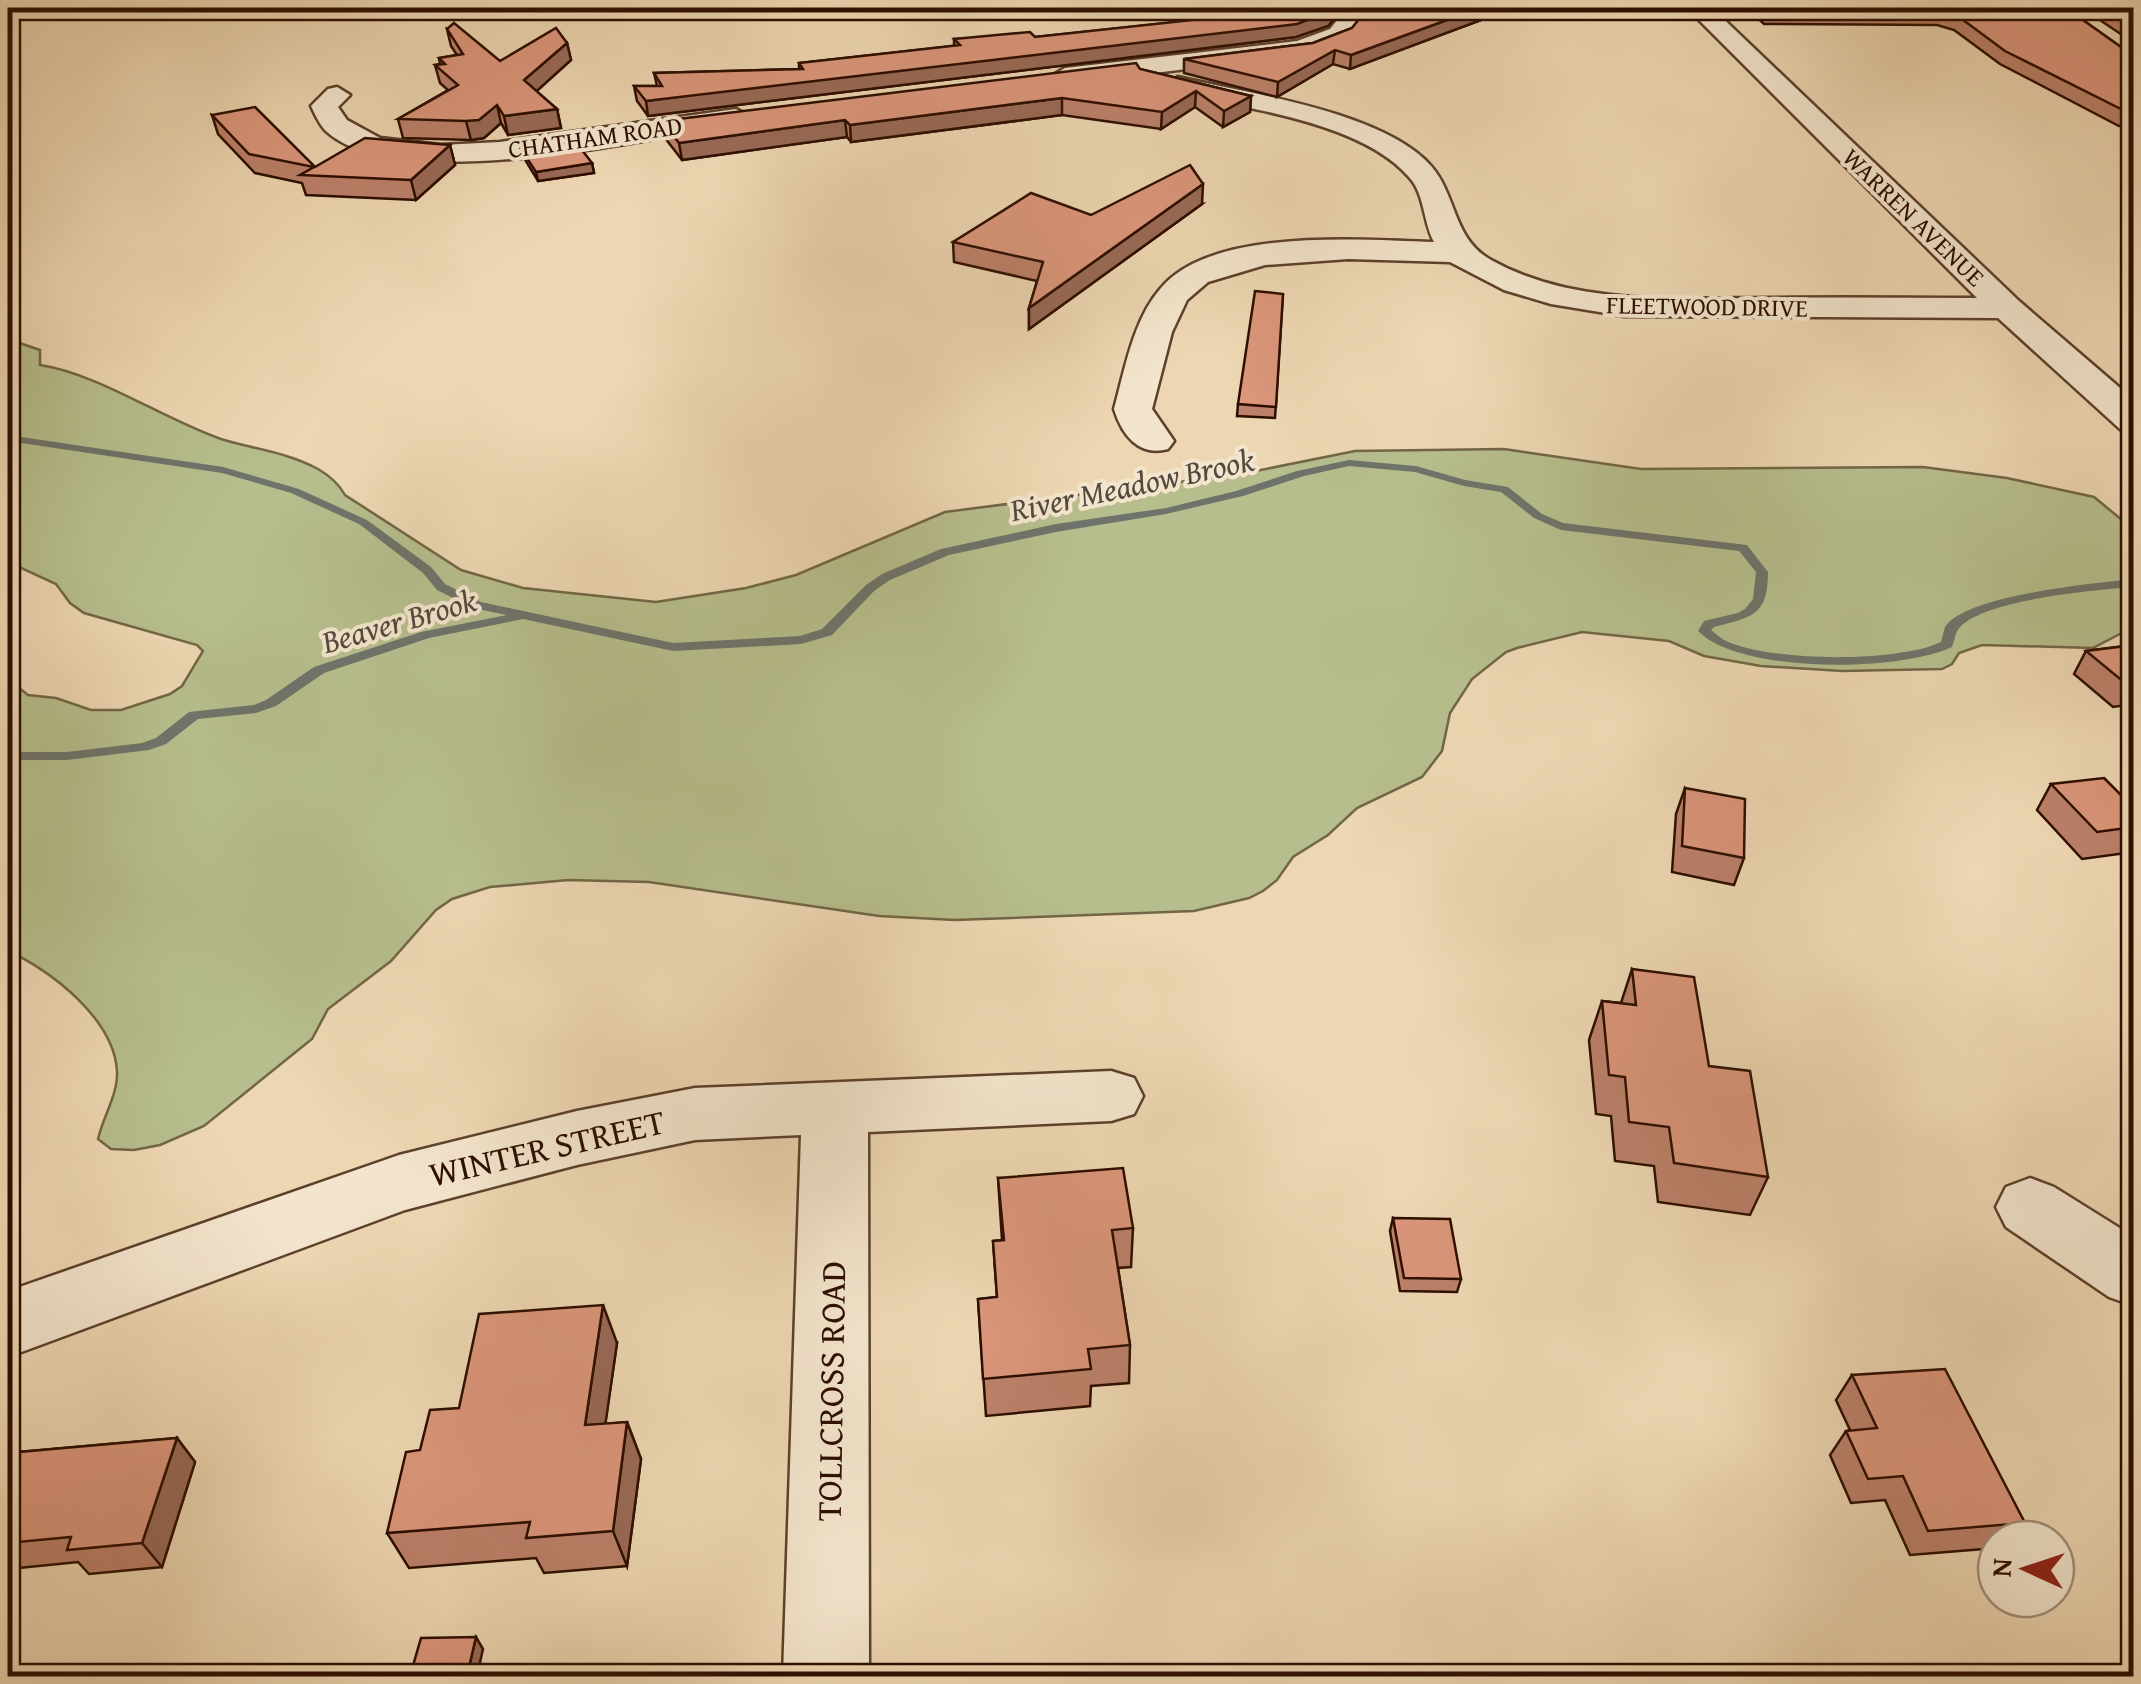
<svg xmlns="http://www.w3.org/2000/svg" width="2141" height="1684" viewBox="0 0 2141 1684" font-family="'Gentium Book Plus',serif">
<style>
.green{fill:#b7be8d;stroke:#726646;stroke-width:2.5}
.lines{fill:none;stroke-linecap:round;stroke-linejoin:round}
.stream{fill:#6e746b;fill-rule:evenodd}
.street-casing{stroke:#5d402c;stroke-width:5}
.street{fill:#f3e5cd;fill-rule:evenodd}
.wall{fill:#bc816a;stroke:#2d0d00;stroke-width:2.5}
.shaded-wall{fill:#996956;stroke:#2d0d00;stroke-width:2.5}
.building{fill:#db967b;stroke:#2d0d00;stroke-width:2.5}
.labels{text-anchor:middle;stroke-width:8;stroke-linejoin:round;paint-order:stroke}
.far-street-label{font-size:25px;fill:#2d0d00;stroke:#f3e5cd}
.water-label{font-size:32px;font-style:italic;fill:#53493e;stroke:#f3e5cd}
.near-street-label{font-size:35px;fill:#2d0d00;stroke:#f3e5cd}
</style>
<rect width="100%" height="100%" fill="#edd7b2"/>
<filter id="stains"><feTurbulence type="fractalNoise" baseFrequency=".002" numOctaves="4"/><feColorMatrix values="0 0 0 0 .2 0 0 0 0 .09 0 0 0 0 .02 0 0 0 .5 -.17"/></filter>
<radialGradient id="worn" r=".72"><stop offset=".6" stop-color="#630" stop-opacity="0"/><stop offset="1" stop-color="#630" stop-opacity=".3"/></radialGradient>
<path class="green" d="M8,339L40,350V365C99,374 163,419 221,439C253,449 287,452 318,469C330,476 339,484 345,495L461,570L523,588L656,602L746,588L796,575L945,512L1241,474L1355,451L1504,449L1641,469L1923,467L2007,478L2094,497L2133,529V627L2093,648L1982,645L1959,653L1952,664L1942,669L1842,671L1761,666L1704,656L1669,641L1582,632L1517,648L1506,652L1472,679L1450,713L1442,751L1422,777L1357,808L1328,835L1293,857L1277,880L1263,891L1249,898L1194,911L955,920L879,916L649,882L568,880L490,887L452,899L436,910L391,961L328,1009L312,1039L204,1126L160,1145L134,1150L111,1149L98,1139C103,1117 118,1094 117,1072C115,1020 51,970 8,951V679L28,695L56,698L91,710H121L170,694L182,686L203,651L197,645L84,613L70,603L56,584L8,562Z"/>
<g class="lines">
<path class="stream" d="M8,435L223,467L299,489L367,520L431,567L445,584L481,602L673,643L800,636L822,629L866,585L882,574L941,549L1056,524L1166,508L1236,491L1297,471L1349,460L1416,466L1465,480L1508,487L1542,514L1563,523L1747,545L1768,572C1768,616 1752,617 1714,627L1711,630C1715,633 1719,637 1724,640C1768,662 1897,663 1941,642C1942,639 1944,630 1945,627C1966,595 2096,583 2134,579V587C2094,590 1989,599 1961,626C1955,632 1955,639 1952,647C1899,672 1741,674 1698,631L1704,621L1738,613L1745,609L1753,599L1756,572L1739,551L1561,530L1534,518L1501,492L1464,486L1415,472L1349,466L1304,476L1243,496L1166,514L1056,532L949,555L890,580L874,591L832,635L801,644L673,651L523,619L429,638L324,673L276,706L256,713L198,719L166,744L149,750L67,760H8V752H67L142,743L156,738L189,712L254,705L266,700L314,667L421,632L507,615L473,608L437,590L423,573L359,524L291,493L222,473L8,441Z"/>
<defs>
<g id="street">
<path d="M1347,8H1371L1348,39L1301,55L1065,84L1052,76L1065,68L1297,41L1330,29Z"/>
<path d="M1687,8H1712L2019,301L2134,400V433L2120,429L1998,318L1624,316L1551,304L1504,290L1450,262L1348,259L1265,265L1208,282L1187,300L1172,332L1152,409L1174,441L1168,449C1139,457 1122,435 1114,409C1125,369 1133,320 1161,288C1212,227 1362,240 1434,242C1423,222 1425,194 1409,177C1359,120 1239,108 1169,91L1165,85L1178,77C1247,93 1385,112 1432,167C1457,197 1453,239 1491,260C1575,307 1680,298 1773,298C1841,297 1909,298 1977,298Z"/>
<path d="M337,87L350,95L338,107L347,120L380,138L441,145L500,142L736,109L750,117L736,125C644,139 399,196 327,132C320,126 315,114 311,106L328,89Z"/>
<path d="M1111,1071L1134,1078L1143,1096L1134,1114L1111,1121L868,1132L869,1676H783L801,1135L695,1140L577,1165L405,1210L8,1357V1291L399,1155L577,1111L695,1088Z"/>
<path d="M2030,1178L2054,1187L2134,1237V1306L2109,1297L2006,1227L1996,1207L2006,1187Z"/>
</g>
</defs>
<use href="#street" class="street-casing"/>
<use href="#street" class="street"/>
</g>
<g class="wall">
<path d="M1185,8H1344L1328,26L1296,37L648,116L637,101L634,86H657L654,73L799,69V63L954,46V39L1035,37L1206,19Z"/>
<path d="M1368,8H1513L1350,69L1333,64L1277,97L1184,73V59L1313,43L1352,28Z"/>
<path d="M1747,8H2066L2128,52L2134,53V125L2119,126L2000,64L1954,30L1937,25L1764,24Z"/>
<path d="M2082,8H2134V43Z"/>
<path d="M447,29L500,61L567,43L571,60L536,91L557,109L561,128L508,135L501,123L484,138L471,140L403,138L398,119L448,90L440,83L435,65L440,64L439,58L457,55L451,46Z"/>
<path d="M1140,69L1251,96L1250,112L1223,127L1195,107L1161,129L1062,115L851,142L847,137L682,160L665,138L662,121Z"/>
<path d="M212,115L315,167L450,145L455,165L416,200L306,195L302,183L255,173L218,134Z"/>
<path d="M521,149L592,163L594,173L538,181L524,158Z"/>
<path d="M1202,204L1029,329V308L1037,281L954,262L953,242L1091,215Z"/>
<path d="M1283,294L1275,418L1237,416L1238,404Z"/>
<path d="M2134,645V704L2113,707L2074,674L2086,651Z"/>
<path d="M2051,784L2134,827V852L2082,859L2037,810Z"/>
<path d="M1685,788L1744,858L1734,885L1672,872L1676,814Z"/>
<path d="M1632,969L1709,1066L1768,1177L1750,1215L1658,1202L1654,1166L1615,1161L1611,1116L1596,1114L1589,1040L1602,1001L1621,1003Z"/>
<path d="M998,1178L1133,1228L1131,1267L1118,1268L1130,1345L1129,1383L1091,1386L1090,1406L986,1416L978,1299L997,1297L993,1241L1002,1240Z"/>
<path d="M1393,1218L1461,1279L1457,1292L1400,1291L1390,1231Z"/>
<path d="M617,1343L605,1424L627,1422L641,1459L627,1566L544,1573L536,1558L409,1568L387,1533L459,1408Z"/>
<path d="M1852,1375L2025,1523L2011,1539H1996V1548L1910,1555L1885,1500L1851,1503L1830,1455L1846,1431L1850,1430L1836,1400Z"/>
<path d="M177,1438L195,1462L162,1567L89,1574L78,1562L8,1569V1453Z"/>
</g>
<g class="shaded-wall">
<path d="M1334,8H1344L1328,26L1296,37L648,116L646,101Z"/>
<path d="M1480,8H1513L1350,69L1351,55Z"/>
<path d="M567,43L571,60L528,99L524,80Z"/>
<path d="M1335,50L1333,64L1277,97L1278,82Z"/>
<path d="M1196,91L1195,107L1161,129L1162,112Z"/>
<path d="M1251,96L1250,112L1223,127L1224,111Z"/>
<path d="M1062,98V115L851,142L850,125Z"/>
<path d="M497,105L501,123L484,138L471,140L466,121Z"/>
<path d="M557,109L561,128L508,135L504,116Z"/>
<path d="M845,120L847,137L682,160L679,143Z"/>
<path d="M450,145L455,165L416,200L411,180Z"/>
<path d="M592,163L594,173L538,181L536,172Z"/>
<path d="M1203,184L1202,204L1029,329V308Z"/>
<path d="M603,1305L617,1343L600,1462L585,1425Z"/>
<path d="M627,1422L641,1459L627,1566L613,1531Z"/>
<path d="M177,1438L195,1462L162,1567L142,1543Z"/>
<path d="M476,1637L483,1649L477,1676H467Z"/>
</g>
<g class="building">
<path d="M1211,8H1334L1329,12L1297,24L646,101L634,86H662L654,73L803,69L799,63L960,45L954,39L1030,32L1035,37L1229,16Z"/>
<path d="M1368,8H1480L1351,55L1335,50L1278,82L1184,59L1313,43L1352,28Z"/>
<path d="M1764,8H2066L2128,52L2134,53V111H2125L2005,51L1959,17L1941,12L1767,11Z"/>
<path d="M2106,8H2134V26Z"/>
<path d="M454,23L500,61L556,28L567,43L524,80L557,109L504,116L497,105L479,120L466,121L398,119L458,85L435,65L445,64L439,58L463,54L447,29Z"/>
<path d="M1136,63L1140,69L1251,96L1224,111L1196,91L1162,112L1062,98L850,125L845,120L679,143L662,121Z"/>
<path d="M255,107L315,167L365,138L450,145L411,180L300,175L314,167L249,154L212,115Z"/>
<path d="M575,141L592,163L536,172L521,149Z"/>
<path d="M1190,165L1203,184L1029,308L1043,262L953,242L1031,193L1091,215Z"/>
<path d="M1255,291L1283,294L1276,407L1238,404Z"/>
<path d="M2134,645V682L2125,683L2086,651Z"/>
<path d="M2104,778L2134,808V827L2097,832L2051,784Z"/>
<path d="M1685,788L1745,799L1744,858L1682,846Z"/>
<path d="M1632,969L1694,977L1709,1066L1750,1071L1768,1177L1674,1163L1669,1127L1629,1122L1625,1077L1609,1075L1602,1001L1636,1005Z"/>
<path d="M1123,1168L1133,1228L1112,1230L1130,1345L1088,1349L1091,1369L983,1379L978,1299L997,1297L993,1241L1004,1240L998,1178Z"/>
<path d="M1393,1218L1450,1219L1461,1279L1404,1278Z"/>
<path d="M603,1305L585,1425L627,1422L613,1531L526,1538L530,1522L387,1533L406,1452L420,1450L430,1410L459,1408L479,1314Z"/>
<path d="M1945,1369L2025,1523L1928,1531L1903,1476L1868,1479L1846,1431L1877,1428L1852,1375Z"/>
<path d="M177,1438L142,1543L67,1550L71,1537L8,1543V1453Z"/>
<path d="M476,1637L467,1676H410L421,1638Z"/>
</g>
<g class="labels">
<g class="far-street-label">
<text transform="translate(595 137) rotate(-8)" y="9">CHATHAM ROAD</text>
<text transform="translate(1914 217) rotate(44)" y="9">WARREN AVENUE</text>
<text transform="translate(1707 306) rotate(1)" y="9">FLEETWOOD DRIVE</text>
</g>
<g class="water-label">
<text transform="translate(1132 485) rotate(-12)" y="11">River Meadow Brook</text>
<text transform="translate(399 621) rotate(-16)" y="11">Beaver Brook</text>
</g>
<g class="near-street-label">
<text transform="translate(547 1148) rotate(-13)" y="12">WINTER STREET</text>
<text transform="translate(831 1391) rotate(-89)" y="12">TOLLCROSS ROAD</text>
</g>
</g>
<rect width="2141" height="1684" fill="none" stroke="#edd7b2" stroke-width="40"/>
<rect x="10" y="10" width="2121" height="1664" fill="none" stroke="#2d0d00" stroke-width="5"/>
<rect x="20" y="20" width="2101" height="1644" fill="none" stroke="#2d0d00" stroke-width="2.5"/>
<g transform="translate(2026 1569) rotate(273)"><circle r="48" fill="#f3e5cd" stroke="#a48f7b" stroke-width="2.5"/>
<path d="M0-8L18 38L0 25L-18 38Z" fill="#8f2418"/>
<text y="-15" font-size="28" font-weight="bold" text-anchor="middle" fill="#2d0d00">N</text>
</g>
<rect width="100%" height="100%" filter="url(#stains)"/>
<rect width="100%" height="100%" fill="url(#worn)"/>
</svg>
